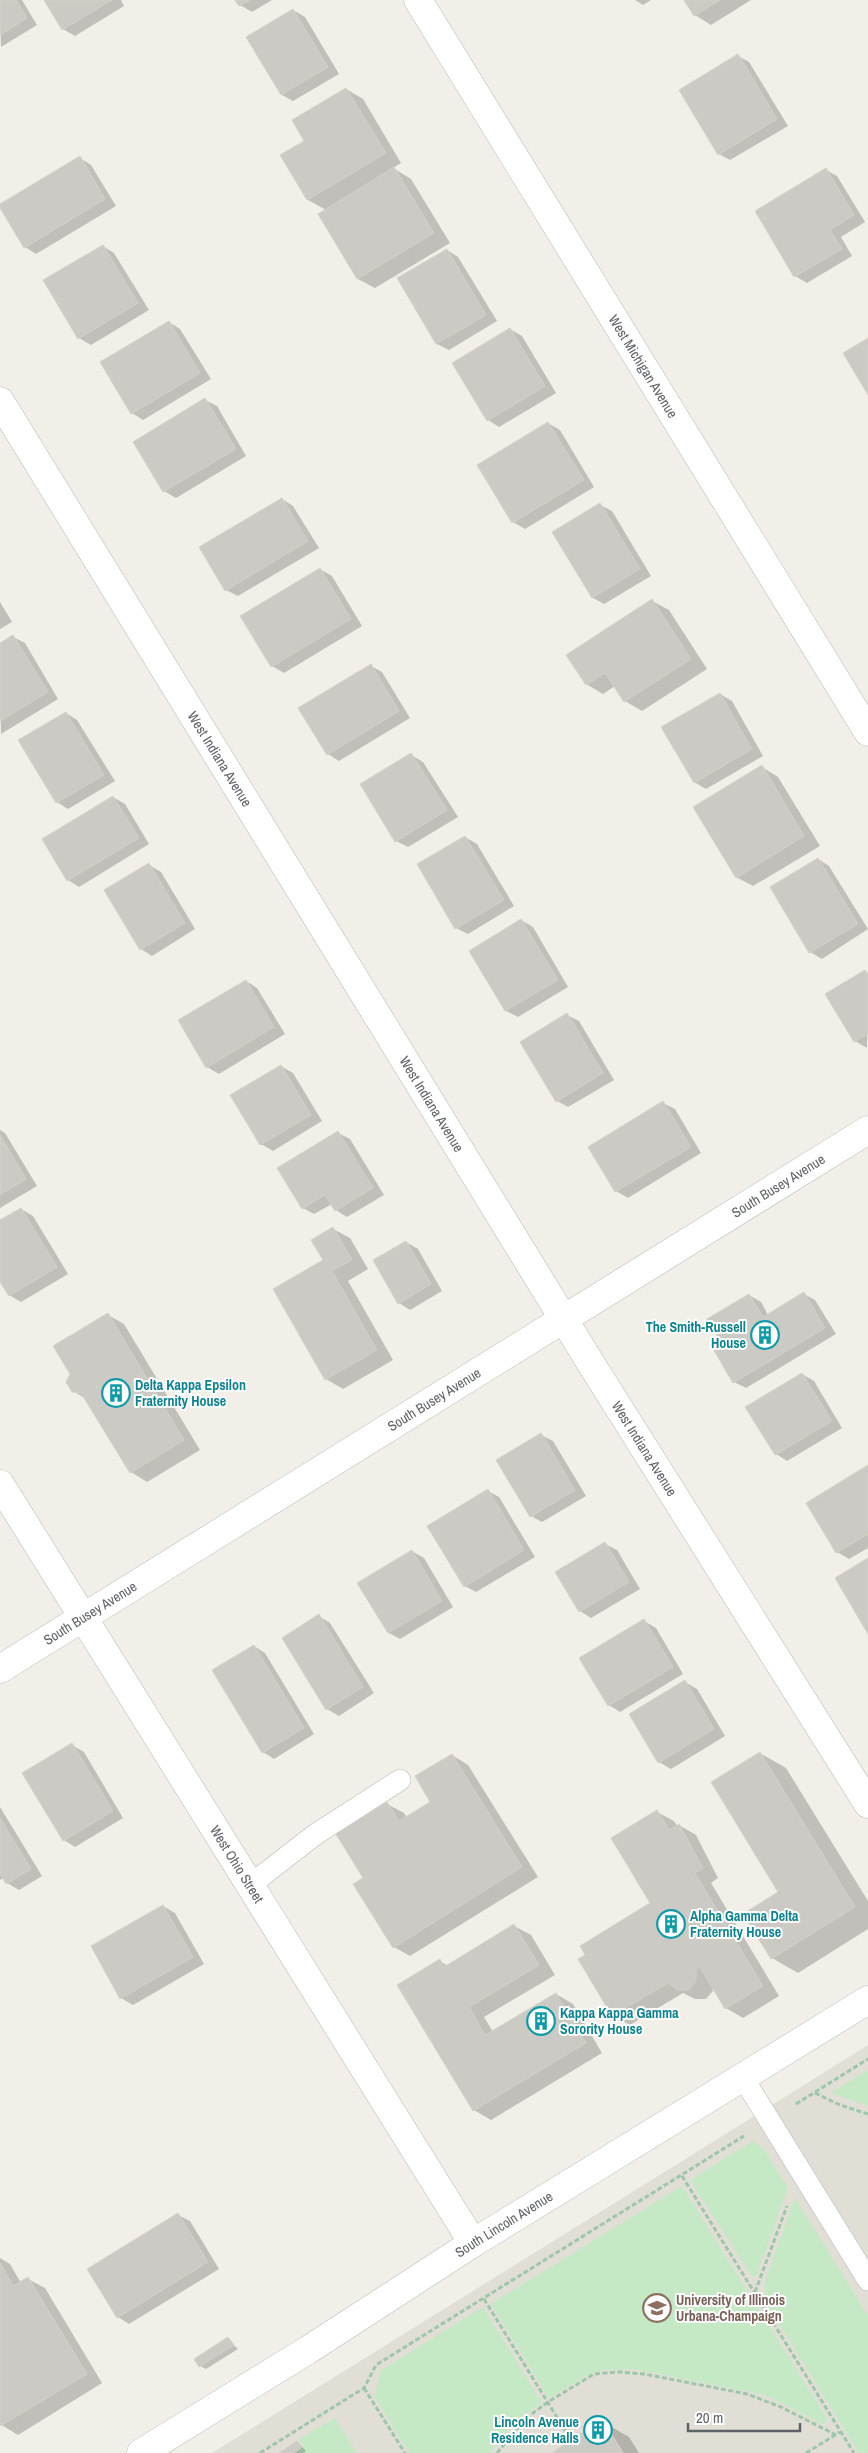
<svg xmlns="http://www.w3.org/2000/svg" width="868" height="2453" viewBox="0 0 868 2453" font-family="'Archivo Narrow',sans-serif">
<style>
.education{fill:#e1ded6}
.green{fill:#c5e8c5}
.shadow{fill:#0003}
.building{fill:#cccac5;stroke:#d6d1c6}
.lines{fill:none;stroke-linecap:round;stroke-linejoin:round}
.service-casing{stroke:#b5b8bc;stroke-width:22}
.minor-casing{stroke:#b5b8bc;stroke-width:29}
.secondary-casing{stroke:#b6babf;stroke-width:29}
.path{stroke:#9cc7a9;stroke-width:3;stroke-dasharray:5 2.5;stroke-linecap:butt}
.service{stroke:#fff;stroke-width:21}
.minor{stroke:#fff;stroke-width:28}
.secondary{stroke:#fff;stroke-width:28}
.labels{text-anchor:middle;stroke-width:4;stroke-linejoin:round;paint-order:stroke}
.street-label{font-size:14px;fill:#5f6368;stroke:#fff}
.culture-label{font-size:14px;font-weight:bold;fill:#0d838f;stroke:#fff;text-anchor:start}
.education-label{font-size:14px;font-weight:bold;fill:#785e54;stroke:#fff;text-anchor:start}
</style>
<rect width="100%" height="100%" fill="#f1efe8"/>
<path class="education" d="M868,2045V2453H212L679,2163Z"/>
<g class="green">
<path d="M868,2070V2106L831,2093Z"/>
<path d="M753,2141L763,2148L788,2188L757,2274L753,2278L690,2180Z"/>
<path d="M682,2186L828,2420L823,2424L765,2395L633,2369L604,2370L587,2375L549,2398L491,2304Z"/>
<path d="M795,2198L868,2316V2453H859L765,2301V2281Z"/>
<path d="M483,2307L542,2403C520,2416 504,2431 490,2453H409L375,2397L380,2371Z"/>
<path d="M335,2418L357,2453H295L304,2447L299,2439Z"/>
</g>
<g class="shadow">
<path d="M0,0H22L37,25L1,47Z"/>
<path d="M45,0H121L124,6L75,36L63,29Z"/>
<path d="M237,0H272L252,12L240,5Z"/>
<path d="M635,0H651L643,5Z"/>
<path d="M685,0H751L711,25L695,15Z"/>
<path d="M293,10L305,17L339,74L293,101L282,95L248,37Z"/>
<path d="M738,56L749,62L788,126L730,160L719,154Z"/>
<path d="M346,89L363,99L401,163L393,168L411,179L450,243L375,288L358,279L319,214L326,210L308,200Z"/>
<path d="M80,158L91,165L116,206L36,254L25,247L0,206Z"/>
<path d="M826,170L837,176L865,222L841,237L852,256L807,283L795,276L756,211Z"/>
<path d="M103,246L114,253L149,310L91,345L79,338Z"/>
<path d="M447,250L458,257L497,321L449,350L437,344L399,278Z"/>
<path d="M169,322L180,329L211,379L143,420L132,413Z"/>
<path d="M510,329L522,336L556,393L499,427L488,420Z"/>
<path d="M205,400L217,406L246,456L176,498L164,491L135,442Z"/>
<path d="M548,423L560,430L594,487L525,529L513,522Z"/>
<path d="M282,499L293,506L319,548L238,596L226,590Z"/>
<path d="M600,505L612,511L651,576L604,604L593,598L554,533Z"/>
<path d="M320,569L332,576L362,626L284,673L272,666Z"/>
<path d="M652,601L669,610L707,669L642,711L625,701L615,686L603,694L586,684Z"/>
<path d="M0,602L12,622L0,629Z"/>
<path d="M13,637L25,643L58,699L1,734L0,645Z"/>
<path d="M371,666L382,672L410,718L339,761L328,754Z"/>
<path d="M720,694L732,701L763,756L706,789L694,782Z"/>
<path d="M66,713L77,720L115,781L68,809L57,802Z"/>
<path d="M411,755L423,762L458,817L408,847L396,841Z"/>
<path d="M762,767L778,777L820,846L753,886L736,877Z"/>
<path d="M113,797L125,804L149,844L79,887L68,880Z"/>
<path d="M465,837L477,844L514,906L468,934L456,928Z"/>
<path d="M818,859L829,866L868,929L822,959L810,952Z"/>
<path d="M149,865L161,872L195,929L152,956L141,949Z"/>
<path d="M521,920L533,927L568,987L518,1017L506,1011L470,951Z"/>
<path d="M865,971L868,973L867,1048L855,1041Z"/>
<path d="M246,981L257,988L285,1034L219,1074L207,1067Z"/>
<path d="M567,1015L579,1021L614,1080L568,1107L557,1101Z"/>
<path d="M281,1066L293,1073L322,1121L273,1151L261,1144Z"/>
<path d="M663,1103L675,1109L701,1153L628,1198L616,1191Z"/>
<path d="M0,1130L5,1133L37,1186L0,1208Z"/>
<path d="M338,1133L350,1139L384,1195L347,1217L336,1210L332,1204L314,1214L303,1208Z"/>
<path d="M21,1209L33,1216L68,1274L21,1302L9,1295L0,1280V1222Z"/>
<path d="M333,1229L350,1238L368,1269L348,1281L393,1360L343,1389L326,1379L324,1261Z"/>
<path d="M406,1242L418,1249L442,1291L410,1310L399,1303Z"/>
<path d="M804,1294L815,1300L836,1334L746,1388L734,1382L723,1342L749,1295L761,1302L768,1315Z"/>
<path d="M108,1315L124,1324L200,1450L147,1482L131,1472L86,1399L73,1391Z"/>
<path d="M802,1374L814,1381L842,1428L787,1461L776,1454Z"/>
<path d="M541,1435L553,1441L586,1496L542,1522L531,1516Z"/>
<path d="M868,1467V1548L849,1559L837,1552L808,1503Z"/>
<path d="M488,1491L499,1497L535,1557L476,1592L465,1586Z"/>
<path d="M605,1544L617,1550L640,1589L591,1618L580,1611Z"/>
<path d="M412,1551L424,1558L453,1607L400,1639L389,1633Z"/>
<path d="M319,1616L330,1623L374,1693L339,1716L327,1709Z"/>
<path d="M644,1621L656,1628L683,1674L620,1712L609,1705Z"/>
<path d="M254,1646L265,1653L314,1734L274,1759L263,1752Z"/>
<path d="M685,1682L697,1689L725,1736L671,1769L659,1762Z"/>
<path d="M72,1745L84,1752L123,1818L75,1847L64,1840Z"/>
<path d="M760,1753L786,1768L868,1901V1929L798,1973L772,1958L780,1892Z"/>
<path d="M452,1755L468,1765L538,1877L410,1956L394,1947L365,1879L387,1804L404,1813L407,1818L432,1802Z"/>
<path d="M0,1807L42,1876L19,1890L7,1883L4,1877L0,1880Z"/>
<path d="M657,1812L674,1821L677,1826L679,1825L696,1835L718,1878L711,1883L779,1996L743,2018L726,2008L712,1986L713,1991L706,1999H695L683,1993L630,2025L613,2016L579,1960L652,1904Z"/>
<path d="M163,1906L175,1913L204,1964L133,2005L121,1998L92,1947Z"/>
<path d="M514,1926L531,1935L555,1975L484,2017L493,2032L556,1994L573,2004L602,2053L491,2120L474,2110L440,1961L448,1966Z"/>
<path d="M178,2215L190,2221L219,2269L129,2324L118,2317Z"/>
<path d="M0,2258L10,2264L21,2283L28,2279L45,2288L102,2383L18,2435L0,2424Z"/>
<path d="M228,2339L238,2349L206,2369L200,2366Z"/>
<path d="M603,2422L629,2437L639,2453H554Z"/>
<path d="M297,2442L306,2451L303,2453H281Z"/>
</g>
<g class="building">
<path d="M0,0H16L27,18L0,35Z"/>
<path d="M44,0H112L62,30Z"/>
<path d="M235,0H250L239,6Z"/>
<path d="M684,0H720L694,16Z"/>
<path d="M293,9L328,67L281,95L246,37Z"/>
<path d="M738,54L777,119L718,155L679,90Z"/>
<path d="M346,88L386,153L307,200L280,155L304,141L292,120Z"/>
<path d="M80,156L105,199L24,248L0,208V204Z"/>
<path d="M394,167L434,233L357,279L318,214Z"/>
<path d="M826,168L854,215L830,230L842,249L794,277L755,211Z"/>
<path d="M103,245L138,303L78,339L43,280Z"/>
<path d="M447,249L486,315L436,344L397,278Z"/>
<path d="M169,321L200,373L131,414L100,362Z"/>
<path d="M510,328L545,386L487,421L452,363Z"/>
<path d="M868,338V395L843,353Z"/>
<path d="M205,398L236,449L163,492L133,442Z"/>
<path d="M548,422L584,480L512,523L477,465Z"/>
<path d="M282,498L308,541L225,591L199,547Z"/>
<path d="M600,503L640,569L592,598L552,532Z"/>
<path d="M320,568L351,619L271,667L240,616Z"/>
<path d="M652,599L691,659L624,702L605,673L586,685L566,655Z"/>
<path d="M13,635L48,692L0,721V643Z"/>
<path d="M371,664L399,711L327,755L298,708Z"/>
<path d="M720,693L752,749L694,783L661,727Z"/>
<path d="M66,712L104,775L56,803L18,740Z"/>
<path d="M411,753L447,810L395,842L360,784Z"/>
<path d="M762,765L804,836L736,878L693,807Z"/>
<path d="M113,796L139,838L67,881L42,839Z"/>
<path d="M465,836L504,900L455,929L417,864Z"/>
<path d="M818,858L858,924L809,953L770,887Z"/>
<path d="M149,863L185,923L140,950L104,890Z"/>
<path d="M521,919L558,980L505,1011L469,951Z"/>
<path d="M865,970L868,975V1034L854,1042L825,994Z"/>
<path d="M246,980L274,1027L206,1068L178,1020Z"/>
<path d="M567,1013L603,1073L556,1102L520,1042Z"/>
<path d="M281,1065L311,1115L260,1145L230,1095Z"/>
<path d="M663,1101L691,1147L615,1192L588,1147Z"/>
<path d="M338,1131L373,1188L335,1211L325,1195L302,1209L277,1168Z"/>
<path d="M0,1135L26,1179L0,1195Z"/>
<path d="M21,1208L57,1267L9,1296L0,1282V1220Z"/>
<path d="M333,1227L352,1260L332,1271L377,1350L325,1380L273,1289L323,1260L311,1240Z"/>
<path d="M406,1241L431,1284L398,1304L373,1260Z"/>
<path d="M804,1292L825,1328L733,1383L712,1347L721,1342L707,1319L749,1294L763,1317Z"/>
<path d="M108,1313L184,1440L130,1473L81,1393L72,1392L66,1382L70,1374L53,1346Z"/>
<path d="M802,1373L832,1421L775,1455L745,1407Z"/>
<path d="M541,1433L575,1490L530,1517L496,1460Z"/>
<path d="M868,1465V1534L836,1553L806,1503Z"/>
<path d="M488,1489L524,1550L464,1587L427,1526Z"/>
<path d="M605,1542L629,1582L579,1612L555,1572Z"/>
<path d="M412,1550L442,1601L388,1633L357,1583Z"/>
<path d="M868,1558V1634L835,1578Z"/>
<path d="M319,1614L363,1687L326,1710L282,1638Z"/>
<path d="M644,1619L673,1667L608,1706L579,1658Z"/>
<path d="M254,1645L304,1728L262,1753L212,1670Z"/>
<path d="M685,1680L714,1729L658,1763L629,1714Z"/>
<path d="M72,1743L113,1811L63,1841L22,1773Z"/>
<path d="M760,1752L855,1907L771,1959L743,1914L778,1892L711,1782Z"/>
<path d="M452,1754L522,1867L393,1948L353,1884L363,1878L336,1834L387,1802L399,1821L430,1802L415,1776Z"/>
<path d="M657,1810L669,1830L679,1824L703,1868L695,1873L763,1986L725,2009L700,1967L696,1969V1981L689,1990H677L668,1983L612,2016L578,1959L585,1955L580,1946L650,1903L611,1838Z"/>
<path d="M0,1818L31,1869L6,1884L0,1874Z"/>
<path d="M163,1905L193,1957L120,1999L91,1946Z"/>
<path d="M514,1924L539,1965L469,2007L485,2035L556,1993L586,2043L473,2111L397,1985L440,1959L444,1967Z"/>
<path d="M178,2213L208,2262L117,2318L87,2269Z"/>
<path d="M0,2263L13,2286L28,2277L87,2374L0,2426Z"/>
<path d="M228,2337L234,2345L199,2367L194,2359Z"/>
<path d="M603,2420L623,2453H552L571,2440Z"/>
<path d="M603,2420L623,2453H552L571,2440Z"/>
<path d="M297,2441L301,2448L293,2453H279Z"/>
</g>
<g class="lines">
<defs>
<g id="service">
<path d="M250,1885L316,1834L400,1780"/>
<path d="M742,2076L868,2280"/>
</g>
<g id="minor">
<path id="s1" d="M418,0L868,732"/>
<path id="s2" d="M0,401L590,1362L868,1804"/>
<path id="s3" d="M0,1484L473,2243"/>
<path id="s4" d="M0,1669L868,1130"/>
</g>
<g id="secondary">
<path id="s5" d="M141,2453L308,2350L473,2243L868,2000"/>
</g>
</defs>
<use href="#service" class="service-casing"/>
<use href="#minor" class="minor-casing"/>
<use href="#secondary" class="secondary-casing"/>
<g class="path">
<path d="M815,2093L840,2105L868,2114"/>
<path d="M796,2104L868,2059"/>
<path d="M682,2176L854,2453"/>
<path d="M755,2292L787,2206"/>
<path d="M484,2299L571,2440"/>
<path d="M364,2388L405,2453"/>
<path d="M260,2453L364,2388L376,2365L744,2136"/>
<path d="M497,2453L526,2418L548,2402L594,2374L618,2372L644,2374L747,2394L781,2407L836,2435"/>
<path d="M806,2453L840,2432"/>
</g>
<use href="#service" class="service"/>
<use href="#minor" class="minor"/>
<use href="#secondary" class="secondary"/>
</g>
<defs>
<symbol id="building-ring" viewBox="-11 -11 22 22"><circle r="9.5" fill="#fff" stroke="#0f9aa8" stroke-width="1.5"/><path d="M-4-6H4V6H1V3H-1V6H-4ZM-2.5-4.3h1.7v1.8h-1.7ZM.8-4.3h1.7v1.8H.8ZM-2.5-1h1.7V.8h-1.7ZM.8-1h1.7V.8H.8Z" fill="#0f9aa8"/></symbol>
<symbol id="university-ring" viewBox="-11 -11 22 22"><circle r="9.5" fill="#fff" stroke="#8d6e63" stroke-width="1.5"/><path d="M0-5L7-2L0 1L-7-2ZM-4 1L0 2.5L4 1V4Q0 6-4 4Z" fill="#8d6e63"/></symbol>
</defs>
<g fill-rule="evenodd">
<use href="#building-ring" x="749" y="1319" width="32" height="32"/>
<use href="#building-ring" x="100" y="1377" width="32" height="32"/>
<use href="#building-ring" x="655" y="1908" width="32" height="32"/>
<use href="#building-ring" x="525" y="2005" width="32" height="32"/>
<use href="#university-ring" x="641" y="2292" width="32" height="32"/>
<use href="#building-ring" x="582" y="2414" width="32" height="32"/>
</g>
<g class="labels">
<g class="street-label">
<text dy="5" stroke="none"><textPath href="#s1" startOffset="430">West Michigan Avenue</textPath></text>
<text dy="5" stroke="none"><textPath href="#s2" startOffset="420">West Indiana Avenue</textPath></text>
<text dy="5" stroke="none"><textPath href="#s2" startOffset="825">West Indiana Avenue</textPath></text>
<text dy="5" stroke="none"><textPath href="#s4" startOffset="916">South Busey Avenue</textPath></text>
<text dy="5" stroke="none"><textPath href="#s4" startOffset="511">South Busey Avenue</textPath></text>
<text dy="5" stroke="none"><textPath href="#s2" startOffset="1230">West Indiana Avenue</textPath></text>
<text dy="5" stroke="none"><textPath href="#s4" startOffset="106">South Busey Avenue</textPath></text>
<text dy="5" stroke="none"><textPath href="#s3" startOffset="448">West Ohio Street</textPath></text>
<text dy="5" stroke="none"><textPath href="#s5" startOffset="429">South Lincoln Avenue</textPath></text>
</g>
<g class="culture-label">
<text x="746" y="1332" text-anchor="end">The Smith-Russell<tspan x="746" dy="16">House</tspan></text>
<text x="135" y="1390">Delta Kappa Epsilon<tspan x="135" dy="16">Fraternity House</tspan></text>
<text x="690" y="1921">Alpha Gamma Delta<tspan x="690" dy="16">Fraternity House</tspan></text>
<text x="560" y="2018">Kappa Kappa Gamma<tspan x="560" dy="16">Sorority House</tspan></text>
<text x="579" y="2427" text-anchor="end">Lincoln Avenue<tspan x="579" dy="16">Residence Halls</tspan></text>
</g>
<g class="education-label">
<text x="676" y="2305">University of Illinois<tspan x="676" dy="16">Urbana-Champaign</tspan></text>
</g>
</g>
<path d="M688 2423v8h112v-8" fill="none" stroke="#5f6368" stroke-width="2.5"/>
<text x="696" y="2423" font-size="15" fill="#5f6368" stroke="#ffffff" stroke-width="4" paint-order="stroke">20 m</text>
</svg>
